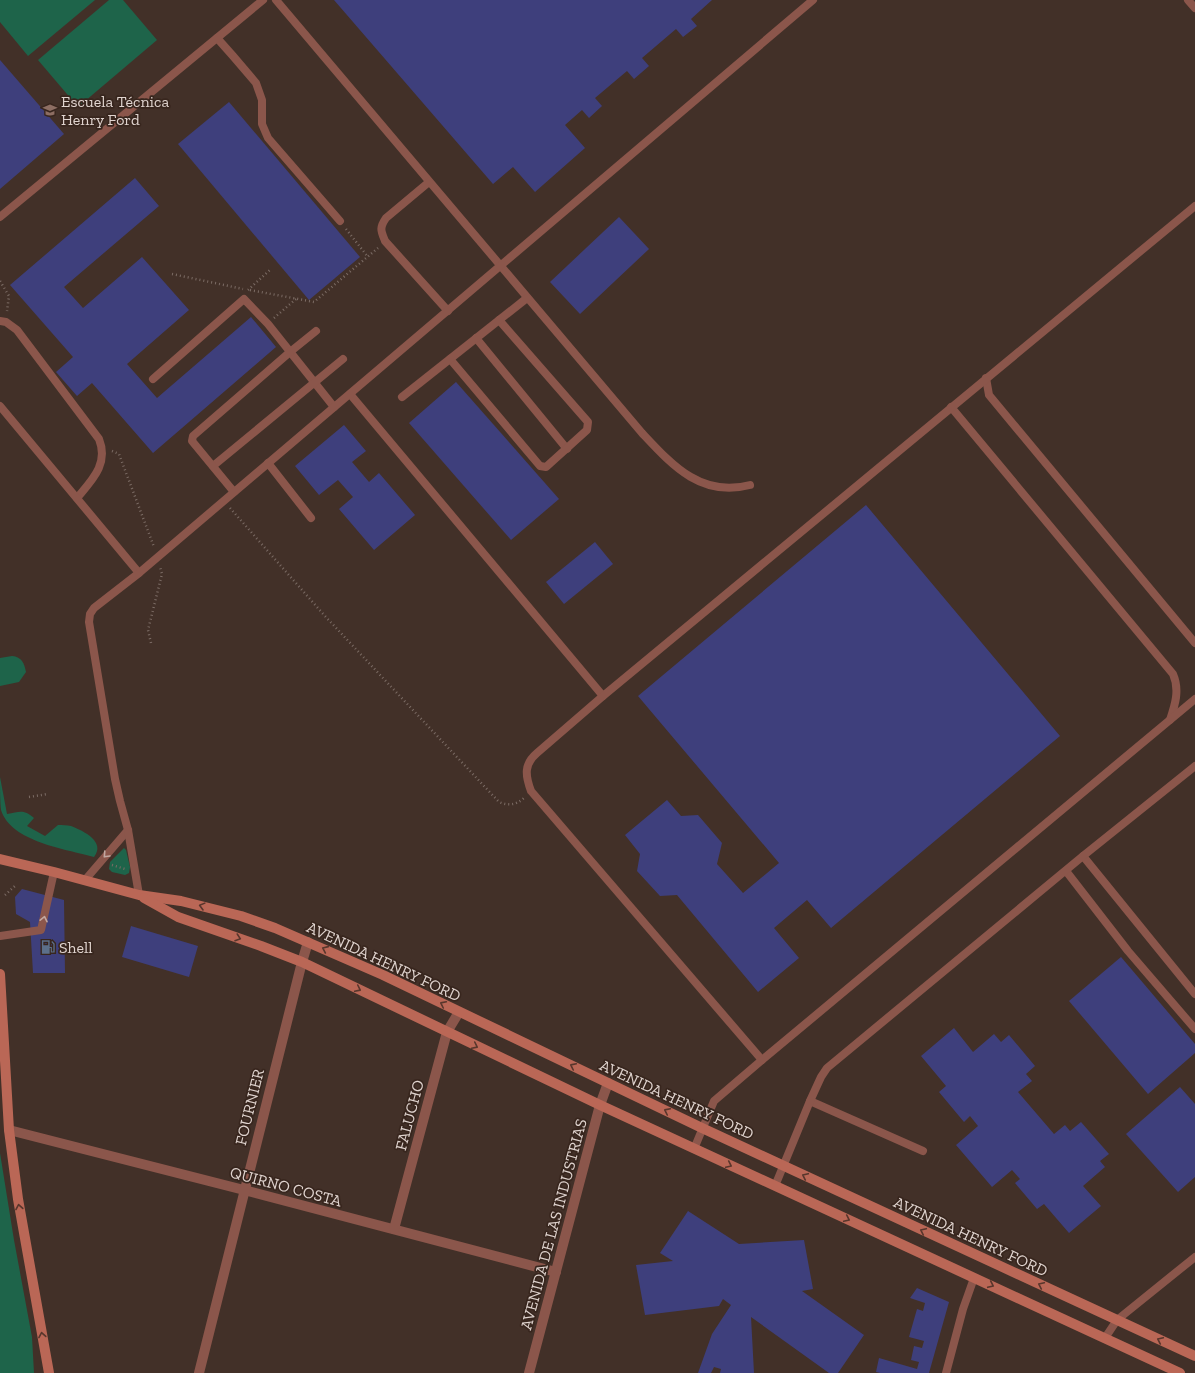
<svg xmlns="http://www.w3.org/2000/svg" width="1195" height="1373" viewBox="0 0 1195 1373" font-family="'Zilla Slab',serif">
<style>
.green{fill:#1e644a}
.building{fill:#3e3f7c}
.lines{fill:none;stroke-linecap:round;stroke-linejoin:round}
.path{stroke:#7c6c65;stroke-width:2.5;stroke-dasharray:1 3;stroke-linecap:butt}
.lane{stroke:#8b564b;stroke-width:8}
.street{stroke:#8b564b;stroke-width:10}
.secondary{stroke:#ba6756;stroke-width:10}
.oneway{stroke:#c2a8a1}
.oneway2{stroke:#58362c}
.labels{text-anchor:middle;stroke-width:3.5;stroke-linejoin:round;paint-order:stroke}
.poi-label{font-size:16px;fill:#e0d4cf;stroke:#38261e;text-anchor:start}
.street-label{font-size:16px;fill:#e0d4cf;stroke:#38261e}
</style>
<rect width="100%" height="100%" fill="#423028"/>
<g class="green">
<path d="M0,0H95L28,56L0,22Z"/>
<path d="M109,0H123L157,40L78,107L38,60Z"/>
<path d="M12,656C22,657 24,663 26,672L19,682L0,686V658Z"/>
<path d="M0,777L7,814C20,812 23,809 34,818L27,826L45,836L58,825C62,825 67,825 71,826C84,831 106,842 94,857C66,849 11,842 1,810C0,802 0,786 0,777Z"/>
<path d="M124,848L126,850L130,867L129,873L125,875L112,872L109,869L110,862Z"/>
<path d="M0,1153L14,1240L32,1337L34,1373H0Z"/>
</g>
<g class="building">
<path d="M334,0H712L691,19L697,26L683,37L676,29L642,58L649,66L634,79L627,71L595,98L602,106L589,118L582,110L565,125L585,148L535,192L513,167L493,184Z"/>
<path d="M0,60L64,134L0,189Z"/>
<path d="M229,102L360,257L309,300L178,144Z"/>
<path d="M135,178L159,206L64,287L83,308L142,257L189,310L127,364L157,398L251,317L276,347L153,453L92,383L77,396L56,372L73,357L10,285Z"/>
<path d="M619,217L649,249L580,314L550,282Z"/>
<path d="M456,382L559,499L511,540L409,423Z"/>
<path d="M344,425L366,451L352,462L369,482L379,473L415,515L374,550L339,509L353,497L338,480L319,495L295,466Z"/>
<path d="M866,505L1060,736L831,928L807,900L774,928L799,958L758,992L677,895L660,896L637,871L640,854L625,835L667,800L681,816L698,815L722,843L717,864L743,893L779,863L638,696Z"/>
<path d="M595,542L613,564L564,604L546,582Z"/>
<path d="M22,889L64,900L65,973H33L30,922L16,914L15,897Z"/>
<path d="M131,926L198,946L189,977L122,957Z"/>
<path d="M1121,957L1195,1044V1053L1148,1094L1069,1001Z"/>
<path d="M954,1028L973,1052L994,1034L1001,1042L1009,1035L1035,1066L1026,1074L1032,1081L1018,1092L1054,1134L1065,1125L1070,1131L1081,1122L1109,1154L1100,1161L1105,1167L1083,1186L1101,1206L1069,1233L1044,1204L1037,1209L1015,1183L1020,1179L1012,1170L992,1187L956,1145L978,1126L970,1116L964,1122L939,1092L946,1086L921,1056Z"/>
<path d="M1180,1087L1195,1104V1177L1178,1192L1126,1134Z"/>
<path d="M688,1211L739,1244L804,1240L813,1289L802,1291L864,1335L838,1373H829L751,1317L754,1373H720L721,1369L714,1367L711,1373H698L712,1334L731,1305L723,1299L719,1306L645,1315L636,1265L673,1261L660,1253Z"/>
<path d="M917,1288L949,1302L929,1373H880L876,1372L879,1358L917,1369L919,1362L911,1360L914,1346L922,1348L924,1341L909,1337L917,1309L923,1311L925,1303L910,1298Z"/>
</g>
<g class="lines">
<g class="path">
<path d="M346,229L368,257"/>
<path d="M172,274L243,289"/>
<path d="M0,281L9,296L7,311"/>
<path d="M248,290L271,269"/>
<path d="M250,290L314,302L378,248"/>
<path d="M274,318L296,299"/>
<path d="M112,451L119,454L154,547"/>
<path d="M230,508L324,615L499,802C509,806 516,805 524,798"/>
<path d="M151,643L148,630L162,574L160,567"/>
<path d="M29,797L48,794"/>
<path d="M112,865L125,869"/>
<path d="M5,895L15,886"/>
</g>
<g class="lane">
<path d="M276,0L642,433C672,465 701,498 750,485"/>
<path d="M1188,0L1195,8"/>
<path d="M217,38L233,56L256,83L262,100V124L268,138L340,221"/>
<path d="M429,182L386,218C379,228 381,231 385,241L448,311"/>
<path d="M0,217L263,0"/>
<path d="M0,321L6,322L17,330L99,439C109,464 92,480 77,498"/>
<path d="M476,338L567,449"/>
<path d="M450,359L540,466L546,467L587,430L588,422L499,320"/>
<path d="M986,378L989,395L1195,643"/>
<path d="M153,379L244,299L268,324L334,407"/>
<path d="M350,394L603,696"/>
<path d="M402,397L527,298"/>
<path d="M0,406L139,573"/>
<path d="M951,407L1173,674C1180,690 1175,705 1170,720"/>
<path d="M268,463L311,518"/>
<path d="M213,466L343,359"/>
<path d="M234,492L192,441L193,436L290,352L316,331"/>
<path d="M1083,856L1195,994"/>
<path d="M1066,871L1128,951L1195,1029"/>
<path d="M85,880L128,830"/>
<path d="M139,895L128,830L120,801L115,779L89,622L90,614L94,608L139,573L813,0"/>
<path d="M0,936L41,930L54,872"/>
<path d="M762,1060L531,791C525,775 524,764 537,753L603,696L1195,206"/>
<path d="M810,1101L923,1151"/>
<path d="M694,1149L714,1101L762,1060L1195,699"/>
<path d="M775,1186L810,1101L821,1077L827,1068L1083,856L1195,766"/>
<path d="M1105,1338L1117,1320L1195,1257"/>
<path d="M946,1373L963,1309L974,1278"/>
</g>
<g class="street">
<path d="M9,1130L244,1190L556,1272"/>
<path d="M394,1229L447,1032L459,1012"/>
<path d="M199,1373L302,962L308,942"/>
<path d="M529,1373L600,1105L608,1083"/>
</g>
<g class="secondary">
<path d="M0,859L54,872L139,895L181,901L241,916L275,928L383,975L702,1128L1195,1356"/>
<path d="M144,898L178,917L261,946L302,962L600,1105L1180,1373"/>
<path d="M0,974L9,1130L18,1199L49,1373"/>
</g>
</g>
<defs><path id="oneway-chevron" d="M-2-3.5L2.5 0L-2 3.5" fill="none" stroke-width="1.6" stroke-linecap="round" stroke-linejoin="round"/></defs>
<g class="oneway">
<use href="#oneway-chevron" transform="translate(106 855) rotate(133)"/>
<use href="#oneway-chevron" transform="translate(44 919) rotate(-78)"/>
</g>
<g class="oneway2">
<use href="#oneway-chevron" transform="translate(202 906) rotate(-165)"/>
<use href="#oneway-chevron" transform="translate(238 938) rotate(19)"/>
<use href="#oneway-chevron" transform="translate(325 949) rotate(-156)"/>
<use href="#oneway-chevron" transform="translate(358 989) rotate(26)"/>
<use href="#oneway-chevron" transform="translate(443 1004) rotate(-154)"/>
<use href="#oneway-chevron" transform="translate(475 1046) rotate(26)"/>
<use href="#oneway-chevron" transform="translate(573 1066) rotate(-154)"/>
<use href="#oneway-chevron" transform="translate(667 1111) rotate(-154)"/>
<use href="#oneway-chevron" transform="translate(729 1165) rotate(25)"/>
<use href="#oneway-chevron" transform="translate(805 1176) rotate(-155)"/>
<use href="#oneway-chevron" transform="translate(19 1207) rotate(-100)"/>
<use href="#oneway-chevron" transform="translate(847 1219) rotate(25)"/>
<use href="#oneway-chevron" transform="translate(923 1231) rotate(-155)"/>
<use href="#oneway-chevron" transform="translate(991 1285) rotate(25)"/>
<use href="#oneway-chevron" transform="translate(1041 1285) rotate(-155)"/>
<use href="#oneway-chevron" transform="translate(42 1335) rotate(-100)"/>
<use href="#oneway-chevron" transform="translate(1160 1340) rotate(-155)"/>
</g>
<defs>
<symbol id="school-bare" viewBox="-9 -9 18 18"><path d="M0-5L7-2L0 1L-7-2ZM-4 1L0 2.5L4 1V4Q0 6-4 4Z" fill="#8d6e63" stroke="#38261e" stroke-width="2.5" paint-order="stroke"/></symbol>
<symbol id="fuel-bare" viewBox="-9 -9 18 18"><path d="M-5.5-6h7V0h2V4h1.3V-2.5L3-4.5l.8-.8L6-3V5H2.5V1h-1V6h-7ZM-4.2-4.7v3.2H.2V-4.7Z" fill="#5c6f8a" stroke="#38261e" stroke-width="2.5" paint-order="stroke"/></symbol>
</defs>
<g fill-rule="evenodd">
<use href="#school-bare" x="40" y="100" width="20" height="20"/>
<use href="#fuel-bare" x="38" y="937" width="20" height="20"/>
</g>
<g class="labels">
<g class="poi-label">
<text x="61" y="107">Escuela Técnica<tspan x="61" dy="18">Henry Ford</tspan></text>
<text x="59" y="953">Shell</text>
</g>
<g class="street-label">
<text transform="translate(384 961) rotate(25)" y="6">AVENIDA HENRY FORD</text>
<text transform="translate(677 1099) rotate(25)" y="6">AVENIDA HENRY FORD</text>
<text transform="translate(249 1107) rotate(-76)" y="6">FOURNIER</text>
<text transform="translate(409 1115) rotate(-75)" y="6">FALUCHO</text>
<text transform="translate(286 1186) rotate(15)" y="6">QUIRNO COSTA</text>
<text transform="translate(553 1224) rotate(-75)" y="6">AVENIDA DE LAS INDUSTRIAS</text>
<text transform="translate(971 1236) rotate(25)" y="6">AVENIDA HENRY FORD</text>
</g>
</g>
</svg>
